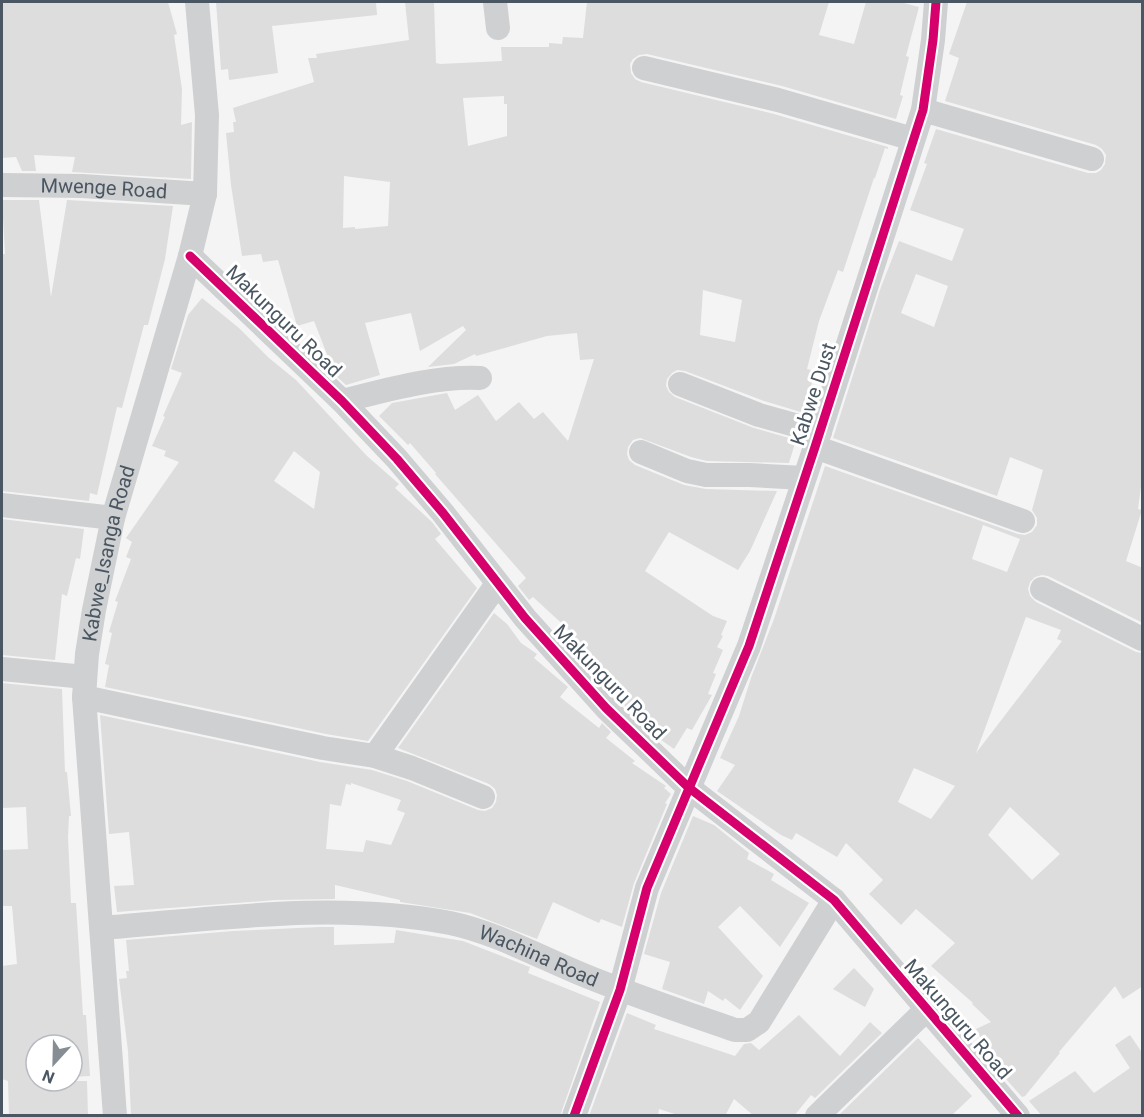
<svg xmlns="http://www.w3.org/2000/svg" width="1144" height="1117" viewBox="0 0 1144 1117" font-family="Roboto,sans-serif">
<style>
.building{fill:#ddddde;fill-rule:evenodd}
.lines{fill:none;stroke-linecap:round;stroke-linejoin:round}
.minor{stroke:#ced0d2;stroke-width:24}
.cycleway-casing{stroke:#fff;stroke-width:13}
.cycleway{stroke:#d6006c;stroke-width:9}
.labels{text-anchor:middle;stroke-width:6;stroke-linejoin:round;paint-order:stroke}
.street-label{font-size:20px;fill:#4a5661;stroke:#fff}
</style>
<rect width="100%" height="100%" fill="#f4f4f4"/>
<g class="building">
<path d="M2,2H168L177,34L174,35L182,89L181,125L192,122L191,179L72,172L75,157L34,155L36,171H22L16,157L2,158Z"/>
<path d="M216,2H376L377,15L272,26L278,73L229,80L228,69L221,70Z"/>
<path d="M405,2H434L436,63L440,64L502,61L501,47H549V43L562,44L563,37L583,38L587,2H829L819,35L854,44L866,2H900L919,7L906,56L909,57L900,95L903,96L896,119L782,86L647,54L639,55L633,59L630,64L631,73L635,79L641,82L774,114L888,147V149L885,148L875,178H874L843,272L838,270L819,321L807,369L815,371L804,413L764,401L685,371L677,370L672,373L667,379L666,386L669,392L675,397L754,428L796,440L789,463L707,461L691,457L640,438L633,440L628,447L627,454L629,460L635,465L684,485L706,489L777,491L750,551L738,570L669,532L645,571L713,616L727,621L721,635L723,636L717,647L723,650L713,673L716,674L708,694L712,695L692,730L687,728L674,749L654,735L658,729L633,714L601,681L607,675L584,656L586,653L579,647L581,644L568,633L570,631L533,597L529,600L518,586L526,578L435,474L436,473L410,443L408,445L379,416L392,403L447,393L455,410L478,395L496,421L519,402L534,419L543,412L568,441L594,359L580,360L577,333L547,336L476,356L475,354L454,364L428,367L466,330L463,326L420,351L411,313L365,323L380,375L346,385L335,375L314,321L297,326L278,260L263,262L261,254L242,256L231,185L226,133L234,132L233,122H236L233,108L314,82L308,58H317L316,54L409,40ZM504,96V104H507V136L468,146L463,98ZM344,176L390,182L388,226L355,229V227L343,228ZM703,290L742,300L735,342L700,335Z"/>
<path d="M967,2H1143V471L1138,509L1142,510L1126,561L1143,568V623L1048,576L1042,575L1035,577L1030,582L1028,589L1030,596L1036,602L1136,652L1143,653V986L1123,999L1115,986L1059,1052L1060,1053L1025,1096L1022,1097L982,1052L986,1048L976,1029L991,1022L972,1004L973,1003L931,966L955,943L916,909L901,925L869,894L883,880L846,843L837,857L796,833L792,840L781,835L717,791L735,765L720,758L739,716L751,678L774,619L825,466L1018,534L1025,535L1032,532L1037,525V518L1032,510L1043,470L1010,457L997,496L833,438L881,287L899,241L952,261L964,229L910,210L927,164L924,163L936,129L1088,173H1096L1101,170L1105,164L1106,155L1102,149L1096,145L945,101L959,58L949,54ZM916,274L948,286L934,327L901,313ZM983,525L1020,539L1007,572L972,559ZM1026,617L1061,630L1057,639L1062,641L976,753ZM914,768L955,786L931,819L898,802ZM1010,807L1060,854L1032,880L988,835Z"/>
<path d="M2,200H39L51,297L67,200L173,206L165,259L148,325H144L122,408L117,407L97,495L90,493L89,501L2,491V254H5Z"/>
<path d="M202,298L239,328L269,358L296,380L367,456L399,484L395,488L432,522L441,534L435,539L477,588L368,741L326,734L105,687L109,665L105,664L112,633L109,632L118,602L115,601L131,559L126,557L132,542L126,538L179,462L164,456L166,451L152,446L165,417L163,416L182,373L171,369L188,315ZM294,451L320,472L314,509L274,481Z"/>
<path d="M2,519L84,529L80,559L76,558L67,596L62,594L55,660L2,655Z"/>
<path d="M494,613L507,624L521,643L537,654L534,658L568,687L560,697L599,728L602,723L611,732L606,738L635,761L632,763L666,786L664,788L671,794L665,803L667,804L634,883L622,927L601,919L599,923L553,902L537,939L470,913L400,902V900L335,885V899L276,900L117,912L114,886L134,885L129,832L109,834L100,715L320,762L372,770L407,781L478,810L485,811L492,808L496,802L497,795L495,789L489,784L398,748ZM351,783L401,800L397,810L405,813L391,845L366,840L363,852L326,849L330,804L341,806L346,784L351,785Z"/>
<path d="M2,683L62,689L65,772H67L71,816H69L68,837L71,903H76L83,1015H86L90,1076L72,1077V1045H36V1081H87L88,1116H9L8,1081L2,1079V966L17,964L12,906H2V850L28,849L26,807L2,808Z"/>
<path d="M693,816L714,825L749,853L747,859L774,874L771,880L809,903L780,947L740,906L718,927L763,976L740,1010L725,998L723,1001L708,991L704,1004L662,989L670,962L644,954L661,893Z"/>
<path d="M320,927H334V945L394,943L396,930L463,941L527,966L530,967L528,973L600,1002L560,1116H131L128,1051L119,979L127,978L126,971H129L126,940L233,931Z"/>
<path d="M854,968L874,989L865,1007L833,989Z"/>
<path d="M627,1013L656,1025L654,1029L735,1056L744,1044L751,1043L759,1050L799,1015L840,1056L870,1022L882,1033L815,1098L811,1095L794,1116H754L734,1099L725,1116L678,1115L659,1109L658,1116H589Z"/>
<path d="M1130,1035L1143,1054V1116H1042L1029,1101L1075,1071L1094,1093L1130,1068L1115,1045Z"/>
<path d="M918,1038L972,1096L951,1116H838Z"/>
</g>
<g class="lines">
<g class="minor">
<path d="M495,2L498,28"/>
<path d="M644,68L778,100L913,139"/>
<path d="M923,110L1092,159"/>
<path id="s1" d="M2,185L82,186L205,194"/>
<path d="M190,256L342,401L397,459L443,513L525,618L606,708L688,787L834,900L1018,1116"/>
<path d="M680,384L759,415L820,432"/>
<path d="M342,401C387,390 434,376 480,378"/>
<path d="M815,447L1023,521"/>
<path d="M641,452L687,471L706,475H749L804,478"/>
<path d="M2,505L113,518"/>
<path d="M1042,589L1142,639"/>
<path d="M2,669L85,677"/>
<path d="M84,697L323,748L375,756L412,768L483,797"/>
<path d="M375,756L497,584"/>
<path id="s2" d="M102,928C217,919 335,901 450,923C494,932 540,957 581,974C632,995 683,1012 735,1030H747L759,1022L834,900"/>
<path id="s3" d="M115,1116L84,697L87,654L94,610L113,518L190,256L205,194L207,115L197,2"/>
<path d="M574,1116L620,990L647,888L749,646L815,447L923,110L933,40L936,2"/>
<path d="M817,1116L926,1010"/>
</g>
<defs>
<g id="cycleway">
<path d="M190,256L342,401L397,459L443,513L525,618L606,708L688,787L834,900L1018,1116"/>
<path d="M574,1116L620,990L647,888L749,646L815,447L923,110L933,40L936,2"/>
</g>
</defs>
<use href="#cycleway" class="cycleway-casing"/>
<use href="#cycleway" class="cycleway"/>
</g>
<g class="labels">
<g class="street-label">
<text dy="7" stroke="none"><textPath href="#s1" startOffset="102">Mwenge Road</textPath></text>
<text transform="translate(284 321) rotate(44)" y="7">Makunguru Road</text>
<text transform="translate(813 394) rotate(-72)" y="7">Kabwe Dust</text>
<text dy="7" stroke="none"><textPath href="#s3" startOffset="566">Kabwe_Isanga Road</textPath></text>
<text transform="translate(610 682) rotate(46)" y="7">Makunguru Road</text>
<text dy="7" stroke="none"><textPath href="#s2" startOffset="444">Wachina Road</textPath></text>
<text transform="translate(958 1019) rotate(49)" y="7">Makunguru Road</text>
</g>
</g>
<rect width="1144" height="1117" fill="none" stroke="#4a5661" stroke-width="6"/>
<g transform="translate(54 1063) rotate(202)"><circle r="28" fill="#ffffff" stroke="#b7bbc0" stroke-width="1.5"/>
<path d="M0-4.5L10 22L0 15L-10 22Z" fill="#868d94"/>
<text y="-9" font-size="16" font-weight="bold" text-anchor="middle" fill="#4a5661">N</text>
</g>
</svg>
